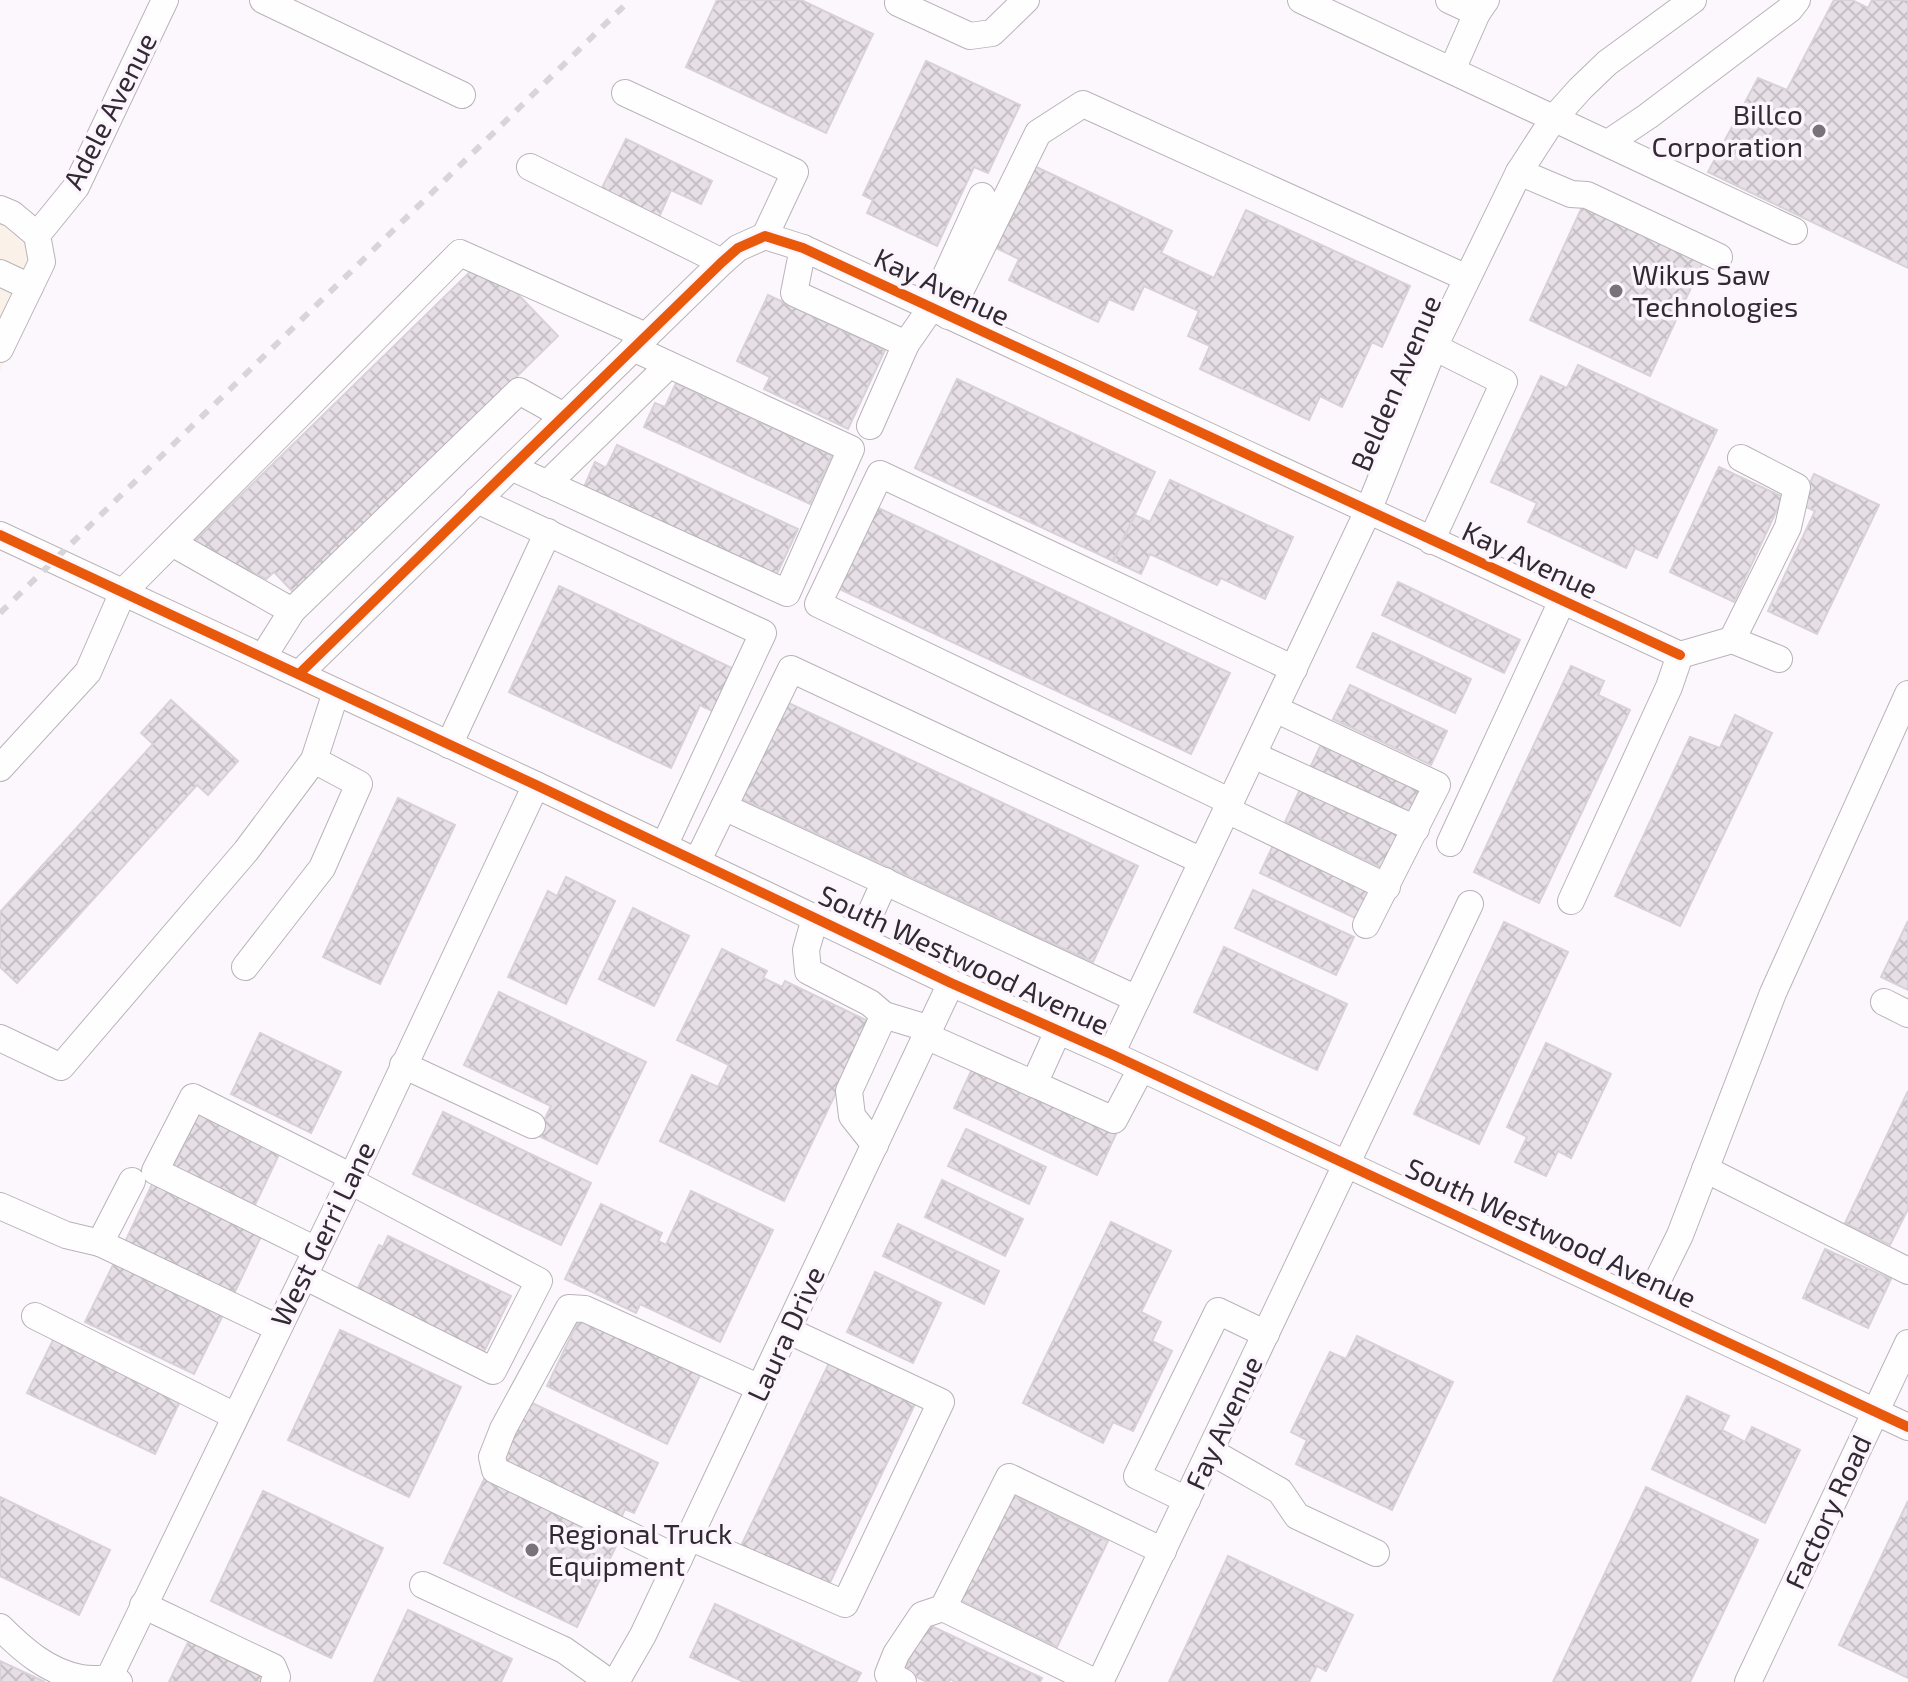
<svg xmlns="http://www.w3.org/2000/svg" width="1908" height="1682" viewBox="0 0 1908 1682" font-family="'Exo 2',sans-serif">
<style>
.commercial{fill:#faf2e8}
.building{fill:url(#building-cross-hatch);stroke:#d8d2d8;stroke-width:2}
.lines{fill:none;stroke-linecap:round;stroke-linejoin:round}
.minor-casing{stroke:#b9b3b9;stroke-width:28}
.minor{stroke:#fffeff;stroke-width:26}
.rail{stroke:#d7d5d7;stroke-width:6;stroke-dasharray:10 10;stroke-linecap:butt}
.cycleway-casing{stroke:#fdf5fe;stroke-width:15}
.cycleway{stroke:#e8590c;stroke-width:10}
.poi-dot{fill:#787279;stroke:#fdf5fe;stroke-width:3}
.labels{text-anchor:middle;stroke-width:7;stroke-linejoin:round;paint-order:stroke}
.street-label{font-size:28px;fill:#312a32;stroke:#fdf5fe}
.poi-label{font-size:28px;fill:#312a32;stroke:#fdf5fe;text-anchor:start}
</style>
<defs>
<pattern id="building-cross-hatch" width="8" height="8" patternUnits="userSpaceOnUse" patternTransform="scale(2)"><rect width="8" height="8" fill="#e6dfe6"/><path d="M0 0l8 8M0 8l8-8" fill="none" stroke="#c6c0c6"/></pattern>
</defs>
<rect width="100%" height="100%" fill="#fcf7fc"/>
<path class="commercial" d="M0,198L54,223L0,372Z"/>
<g class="building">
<path d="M717,0H801L873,34L826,133L686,67Z"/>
<path d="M1834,0H1852L1868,8L1872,0H1908V268L1708,172L1758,78L1787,90Z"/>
<path d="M926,61L1020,105L988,173L974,167L937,246L867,213L873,200L863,195Z"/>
<path d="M626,139L712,181L701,204L671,190L656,224L598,196Z"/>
<path d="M1032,165L1172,231L1161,253L1214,278L1246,210L1410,286L1382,347L1372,342L1342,407L1320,396L1309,420L1200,369L1210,346L1188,336L1199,311L1144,286L1133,310L1109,299L1098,322L1009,280L1019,259L994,247Z"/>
<path d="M1582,207L1703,262L1650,376L1530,320Z"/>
<path d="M474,268L510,286L558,336L295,594L274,572L266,579L203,548L195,540Z"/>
<path d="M768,295L885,350L848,429L764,389L770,377L737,361Z"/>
<path d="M1578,365L1717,430L1657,558L1635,548L1626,568L1528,522L1537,503L1491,482L1541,376L1567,388Z"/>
<path d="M957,379L1155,472L1113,561L915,468Z"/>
<path d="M676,383L832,455L810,504L644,427L655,403L665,407Z"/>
<path d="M617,445L798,529L776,576L584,487L595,462L606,468Z"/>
<path d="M1719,467L1783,497L1734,602L1670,572Z"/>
<path d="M1814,474L1879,505L1817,634L1768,611L1815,511L1800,504Z"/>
<path d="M1170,480L1293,537L1265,599L1221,578L1217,585L1150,554L1141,574L1113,561L1135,515L1150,522Z"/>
<path d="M872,505L1230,673L1191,754L833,586Z"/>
<path d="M1398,582L1520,640L1504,673L1382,615Z"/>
<path d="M559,586L736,670L716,713L700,705L671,768L509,692Z"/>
<path d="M1373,633L1471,679L1455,713L1357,667Z"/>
<path d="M1571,666L1604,681L1598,695L1630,710L1539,903L1474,872Z"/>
<path d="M1350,685L1447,731L1431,765L1333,719Z"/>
<path d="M780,699L1138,866L1093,962L735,796Z"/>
<path d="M171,700L238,761L208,795L197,785L17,983L0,967V912L153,744L141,733Z"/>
<path d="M1735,715L1772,733L1680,926L1615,896L1690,737L1720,748Z"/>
<path d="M1325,736L1423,782L1407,816L1309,770Z"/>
<path d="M1301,787L1398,834L1382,868L1285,822Z"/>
<path d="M398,798L455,825L380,984L323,957Z"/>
<path d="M1276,839L1373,886L1357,919L1260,873Z"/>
<path d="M566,877L615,901L566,1004L508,977L548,891L557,896Z"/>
<path d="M1253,890L1354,937L1336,975L1235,928Z"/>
<path d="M633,908L689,936L654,1006L599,979Z"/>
<path d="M1908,921V990L1881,977Z"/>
<path d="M1504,922L1568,952L1479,1144L1414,1114Z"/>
<path d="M1224,947L1347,1004L1317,1070L1194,1012Z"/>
<path d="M722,949L767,971L763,978L782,987L785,981L870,1022L784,1201L660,1141L692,1075L718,1087L729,1065L677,1040Z"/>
<path d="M499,992L646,1062L597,1164L537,1135L551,1106L464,1065Z"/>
<path d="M260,1033L341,1072L311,1133L231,1094Z"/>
<path d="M1546,1043L1611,1074L1571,1158L1558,1151L1546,1176L1515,1162L1527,1137L1507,1127Z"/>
<path d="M973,1067L1116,1134L1097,1175L954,1108Z"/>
<path d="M1908,1091V1209L1890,1245L1845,1223Z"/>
<path d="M203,1105L284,1144L255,1205L174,1166Z"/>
<path d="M443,1112L591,1183L561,1245L413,1174Z"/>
<path d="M966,1129L1046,1167L1029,1204L948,1166Z"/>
<path d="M154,1180L263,1232L234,1294L125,1242Z"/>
<path d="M942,1180L1023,1219L1005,1256L925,1217Z"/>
<path d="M691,1191L773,1230L720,1342L640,1304L636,1313L565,1279L601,1204L662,1233L658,1241L666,1245Z"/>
<path d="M1111,1222L1171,1251L1141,1312L1161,1322L1152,1341L1172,1351L1133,1431L1113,1422L1103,1443L1023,1403Z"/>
<path d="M898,1224L999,1271L984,1304L883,1256Z"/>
<path d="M388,1236L511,1296L482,1356L355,1294L379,1245L383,1247Z"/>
<path d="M1825,1249L1891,1279L1868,1328L1803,1298Z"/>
<path d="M115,1261L224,1313L194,1374L85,1322Z"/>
<path d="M875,1272L941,1303L913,1363L847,1332Z"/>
<path d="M583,1311L703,1369L667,1444L547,1386Z"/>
<path d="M340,1330L461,1387L409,1497L288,1440Z"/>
<path d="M57,1332L184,1393L155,1454L27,1393Z"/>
<path d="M1357,1336L1453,1382L1392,1510L1296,1464L1307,1440L1291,1432L1330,1352L1346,1359Z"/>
<path d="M829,1363L915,1404L827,1589L740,1548Z"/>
<path d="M1687,1396L1729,1416L1722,1430L1745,1442L1752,1427L1800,1450L1765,1523L1652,1469Z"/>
<path d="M530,1402L658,1463L634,1513L625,1509L621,1518L502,1461Z"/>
<path d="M487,1473L620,1538L577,1627L444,1563Z"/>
<path d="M1646,1487L1758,1540L1690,1682H1553Z"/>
<path d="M263,1491L383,1548L331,1658L211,1601Z"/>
<path d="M1008,1493L1108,1541L1057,1647L958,1599Z"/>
<path d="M0,1497L110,1550L79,1615L0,1576Z"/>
<path d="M1908,1501V1678L1839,1645Z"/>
<path d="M1228,1556L1353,1615L1326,1671L1317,1666L1309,1682H1169Z"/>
<path d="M715,1604L861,1673L856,1682H744L690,1657Z"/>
<path d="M408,1610L512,1659L501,1682H374Z"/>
<path d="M927,1624L1042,1678L1040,1682H955L950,1679L949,1682H927L904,1671Z"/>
<path d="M192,1634L271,1672L266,1682H169Z"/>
<path d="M0,1661L45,1682H0Z"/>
</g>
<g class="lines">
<defs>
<g id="minor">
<path d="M263,0L462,95"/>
<path d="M1301,0L1794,231"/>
<path d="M1449,0L1477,13L1486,0"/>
<path d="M898,3L970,36L992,33L1026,0"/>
<path d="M1452,70L1477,13"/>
<path d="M625,93L795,172L765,236"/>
<path d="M1608,143L1648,116L1790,9L1797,0"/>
<path d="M530,167L722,262"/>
<path d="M1519,172L1571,194L1587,195L1719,257"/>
<path d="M0,209L12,214L37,235"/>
<path d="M803,248L794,293L906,344"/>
<path d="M0,273L30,287"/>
<path d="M948,316L1038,133L1083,104L1467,278"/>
<path d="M0,349L42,262L37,235L76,187L165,0"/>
<path d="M870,426L906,344L931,308L982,196"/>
<path d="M513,468L787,593L851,449L633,348"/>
<path d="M547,484L669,365"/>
<path d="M477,500L763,633L664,846"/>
<path d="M0,535L536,785L951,983L1111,1054L1908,1427"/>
<path d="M1431,541L1504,382L1434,347"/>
<path d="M172,543L292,611L519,391L562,415"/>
<path d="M1732,640L1788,527L1797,487L1741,458"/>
<path d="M1680,655L1732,640L1779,659"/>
<path d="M263,657L292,611"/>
<path d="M299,674L722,262L738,248L765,236L803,248L1680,655"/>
<path d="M1275,709L1437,785L1366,925"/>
<path d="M449,745L548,532"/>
<path d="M1253,755L1416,829"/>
<path d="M0,768L88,672L123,592L460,253L646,336"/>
<path d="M1231,802L818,604L880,474L1294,669"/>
<path d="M724,807L1137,999"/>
<path d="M1227,810L1387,887"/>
<path d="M1450,843L1562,601"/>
<path d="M697,862L791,669L1202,861"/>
<path d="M1571,901L1669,687L1680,655"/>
<path d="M815,918L806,950L808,971L870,1003L884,1015L930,1029"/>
<path d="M859,939L885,881"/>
<path d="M245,967L322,868L359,784L314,760L336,692"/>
<path d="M1884,1002L1908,1014"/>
<path d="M1058,1031L1034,1084L1114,1120L1141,1069"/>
<path d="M926,1036L1034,1084"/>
<path d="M0,1038L61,1067L246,851L314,760"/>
<path d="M1111,1054L1368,511L1434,347L1519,172L1554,118L1580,89L1607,63L1693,0"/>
<path d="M403,1065L532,1125"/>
<path d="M875,1145L852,1116L849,1091L884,1015"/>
<path d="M1705,1169L1908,1271"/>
<path d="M132,1181L100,1243L278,1328"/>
<path d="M0,1206L66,1235L100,1243"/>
<path d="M316,1250L155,1171L193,1097L352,1177"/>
<path d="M304,1276L493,1371L539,1281L350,1181"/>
<path d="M1646,1304L1680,1235L1773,993L1908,694"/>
<path d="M35,1316L235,1416"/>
<path d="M1210,1451L1280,1491L1297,1516L1376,1553"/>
<path d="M1187,1500L1137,1476L1218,1311L1266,1334"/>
<path d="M689,1537L845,1604L941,1402L787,1330"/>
<path d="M679,1559L495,1470L492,1457L503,1429L569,1308L585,1309L760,1388"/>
<path d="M423,1585L564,1650L609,1682"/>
<path d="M143,1605L273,1667L277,1677L274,1682"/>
<path d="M0,1627C23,1650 48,1672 81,1678C95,1681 106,1676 119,1682"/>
<path d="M107,1682L350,1181L536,785"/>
<path d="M616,1682L643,1635L951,983"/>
<path d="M903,1682L888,1674L896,1654L922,1615L943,1608"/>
<path d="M1095,1682L943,1608L1009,1477L1163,1551"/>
<path d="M1100,1682L1470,904"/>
<path d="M1748,1682L1908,1343"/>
</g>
</defs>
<use href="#minor" class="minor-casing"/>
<use href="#minor" class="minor"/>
<path class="rail" d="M0,613L630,0"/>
<defs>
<g id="cycleway">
<path d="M0,535L536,785L951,983L1111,1054L1908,1427"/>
<path d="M299,674L722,262L738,248L765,236L803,248L1680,655"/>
</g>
</defs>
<use href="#cycleway" class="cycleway-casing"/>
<use href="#cycleway" class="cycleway"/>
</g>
<g class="poi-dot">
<circle cx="1819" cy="131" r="8"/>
<circle cx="1616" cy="291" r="8"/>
<circle cx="532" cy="1550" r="8"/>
</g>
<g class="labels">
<g class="street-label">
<text transform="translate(110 111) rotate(-63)" y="10">Adele Avenue</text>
<text transform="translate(942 287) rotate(25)" y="10">Kay Avenue</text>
<text transform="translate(1396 383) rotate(-67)" y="10">Belden Avenue</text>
<text transform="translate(1530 560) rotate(25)" y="10">Kay Avenue</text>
<text transform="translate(964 960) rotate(25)" y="10">South Westwood Avenue</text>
<text transform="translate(1551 1233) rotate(25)" y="10">South Westwood Avenue</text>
<text transform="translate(323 1234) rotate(-64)" y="10">West Gerri Lane</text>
<text transform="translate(786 1334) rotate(-65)" y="10">Laura Drive</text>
<text transform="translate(1224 1423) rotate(-65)" y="10">Fay Avenue</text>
<text transform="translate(1828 1512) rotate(-65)" y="10">Factory Road</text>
</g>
<g class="poi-label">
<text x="1803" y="125" text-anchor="end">Billco<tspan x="1803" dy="32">Corporation</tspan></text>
<text x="1632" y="285">Wikus Saw<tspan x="1632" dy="32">Technologies</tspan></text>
<text x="548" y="1544">Regional Truck<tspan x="548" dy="32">Equipment</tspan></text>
</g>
</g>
</svg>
